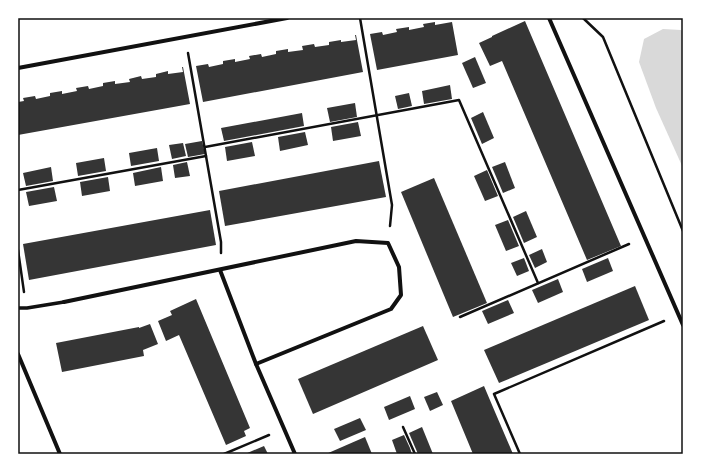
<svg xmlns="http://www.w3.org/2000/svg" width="701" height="472" viewBox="0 0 701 472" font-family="'Fira Sans Condensed',sans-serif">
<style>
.water{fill:#d9d9d9}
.building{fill:#353535}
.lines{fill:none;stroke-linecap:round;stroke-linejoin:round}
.path{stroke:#111;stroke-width:2.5}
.pedestrian{stroke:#111;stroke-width:3.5}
.minor{stroke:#111;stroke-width:4}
.neatline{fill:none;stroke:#111;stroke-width:1.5}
</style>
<rect width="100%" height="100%" fill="#fff"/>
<path class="water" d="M663,29L681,30L683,32V168L656,108L639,62L644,39Z"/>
<g class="building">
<path d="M525,21L621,246L587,260L502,61L490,66L479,43L492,37V36Z"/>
<path d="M435,22V25L452,22L458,55L377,70L370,34L382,32L383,35L397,32L396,29L409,27V30L424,27L423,24Z"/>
<path d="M355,35H356L363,72L203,102L196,66L208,64L209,67L223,64V61L235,59V62L250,59L249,56L261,54L262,57L276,54V51L288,49V52L303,50L302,46L314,44L315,47L329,45V42L341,40V42L356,40Z"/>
<path d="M475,57L486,83L473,88L462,63Z"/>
<path d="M182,67H183L190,104L18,135V102L24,101L23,98L35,96L36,99L50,96V93L62,91V94L77,91L76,88L88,86L89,89L103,86V83L115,81V84L130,82L129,79L141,76L142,79L156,77V74L168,71V74L183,72Z"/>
<path d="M450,85L452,99L424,104L422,91Z"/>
<path d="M409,93L412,106L398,109L395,96Z"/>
<path d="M355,103L357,117L330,122L327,108Z"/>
<path d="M483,112L494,138L482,144L471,118Z"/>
<path d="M302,113L304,126L224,141L221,128Z"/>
<path d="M358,122L361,136L333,141L331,127Z"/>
<path d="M305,132L308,145L280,151L278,137Z"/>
<path d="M202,141L205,154L188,157L185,144Z"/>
<path d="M252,142L255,156L227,161L225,147Z"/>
<path d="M183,143L186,156L172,159L169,145Z"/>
<path d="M157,148L159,161L131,166L129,153Z"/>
<path d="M104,158L106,171L78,176L76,163Z"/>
<path d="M379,161L386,197L225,226L219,191Z"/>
<path d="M187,162L190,176L175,178L173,165Z"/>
<path d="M505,162L515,188L503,193L492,167Z"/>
<path d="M51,167L53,181L26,186L23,173Z"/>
<path d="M161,167L163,181L135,186L133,173Z"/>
<path d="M487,170L498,196L485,201L474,176Z"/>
<path d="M108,177L110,191L82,196L80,182Z"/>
<path d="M434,178L487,303L453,317L401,192Z"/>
<path d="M54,187L57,201L29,206L26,192Z"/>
<path d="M210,210L216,245L29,280L23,244Z"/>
<path d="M526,211L537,237L524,243L513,217Z"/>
<path d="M508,220L519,246L506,251L495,225Z"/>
<path d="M542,249L547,262L535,268L529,255Z"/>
<path d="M524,258L529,271L517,276L511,263Z"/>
<path d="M608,258L613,271L587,282L582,269Z"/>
<path d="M558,279L563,292L538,303L532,290Z"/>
<path d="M635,286L649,320L499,383L484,350Z"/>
<path d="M196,299L250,428L244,431L246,436L226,445L179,335L166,341L158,321L172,315L170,311Z"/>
<path d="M508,300L514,313L488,324L482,311Z"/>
<path d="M150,324L158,344L143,350L144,356L62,372L56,343L139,327V328Z"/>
<path d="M423,326L438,360L313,414L298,379Z"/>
<path d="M484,386L495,412L513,454H473L451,401Z"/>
<path d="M437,392L443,405L430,411L424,397Z"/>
<path d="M410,396L415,409L389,420L384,407Z"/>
<path d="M360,418L366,430L340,441L334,429Z"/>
<path d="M422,427L433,454H418L409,433Z"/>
<path d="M404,435L410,448L412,454H397L392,440Z"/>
<path d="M365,437L372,454H326Z"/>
<path d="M264,446L268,454H245Z"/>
</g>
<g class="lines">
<g class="path">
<path d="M360,18L392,205L390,226"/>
<path d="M583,18L603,37L683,231"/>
<path d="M188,53L221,242V253"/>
<path d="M205,147L459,100L538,283"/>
<path d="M18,190L206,156"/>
<path d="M18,250L24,292"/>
<path d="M460,317L629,244"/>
<path d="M403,427L415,454"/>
<path d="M224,454L269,435"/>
<path d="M520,454L494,394L664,321"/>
</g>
<path class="pedestrian" d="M18,308H27L64,302"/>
<g class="minor">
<path d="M549,18L683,325"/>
<path d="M18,68L287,18"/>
<path d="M220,270L256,364L295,454"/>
<path d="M64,302L356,241L388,243L399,267L401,295L391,309L256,364"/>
<path d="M18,354L60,454"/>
</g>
</g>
<rect width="701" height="472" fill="none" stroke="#ffffff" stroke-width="38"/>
<rect x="19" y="19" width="663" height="434" class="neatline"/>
</svg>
